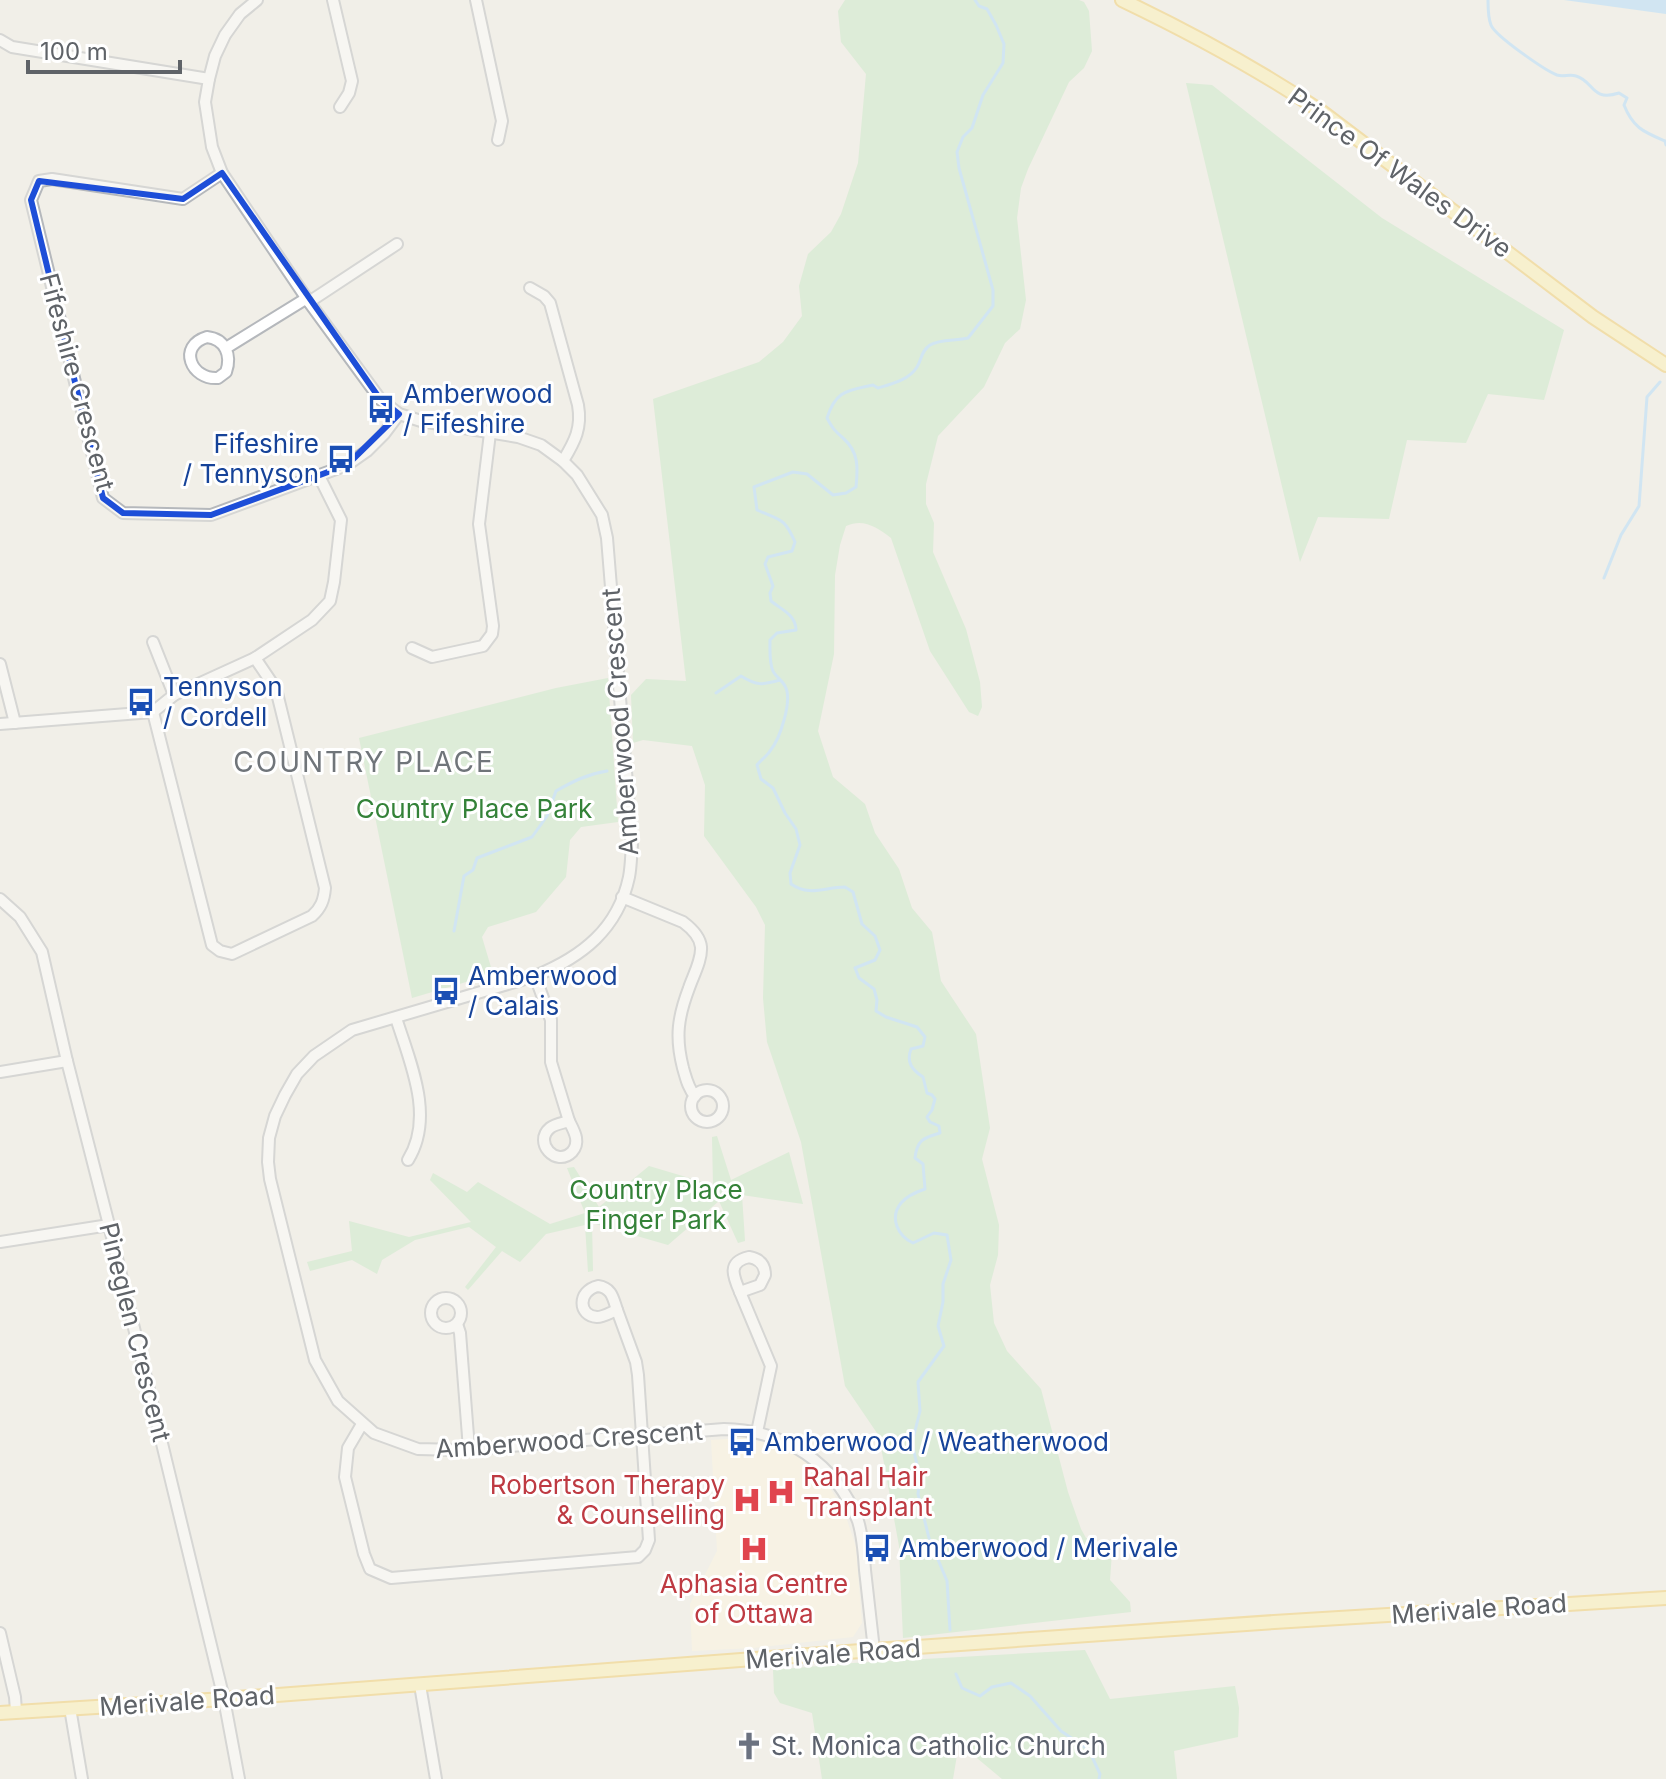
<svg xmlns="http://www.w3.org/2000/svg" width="1666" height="1779" viewBox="0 0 1666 1779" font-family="Inter,sans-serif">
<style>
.commercial{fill:#fef7e0}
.green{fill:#c5e8c5}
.water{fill:#aadaff}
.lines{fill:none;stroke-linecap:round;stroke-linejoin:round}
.stream{stroke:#aadaff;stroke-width:3}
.minor-casing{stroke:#b5b8bc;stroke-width:14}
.major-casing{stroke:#f2c960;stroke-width:16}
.minor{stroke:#fff;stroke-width:10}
.major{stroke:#fff2af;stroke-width:12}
.marked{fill:none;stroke:#1d4ed8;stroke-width:6;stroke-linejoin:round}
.labels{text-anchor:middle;stroke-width:6;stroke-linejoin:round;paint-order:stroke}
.street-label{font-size:26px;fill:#5f6368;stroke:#fff}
.transit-label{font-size:26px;fill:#164399;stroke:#fff;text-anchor:start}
.park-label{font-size:26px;fill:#348238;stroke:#fff}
.health-label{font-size:26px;fill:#be3a42;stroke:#fff;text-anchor:start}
.worship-label{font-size:26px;fill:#5b616d;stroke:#fff;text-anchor:start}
.neighbourhood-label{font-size:28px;letter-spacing:2px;fill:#70757a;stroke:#fff}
</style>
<rect width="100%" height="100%" fill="#f1efe8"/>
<path class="commercial" d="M744,1438L771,1444L800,1455L828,1484L845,1514L856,1547L862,1623L853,1637L753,1648L692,1651L690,1604L717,1551L711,1440Z"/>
<g class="green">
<path d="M845,0H1079L1084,2L1089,11L1092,51L1084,68L1069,82L1028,169L1021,188L1017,218L1026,300L1020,329L1005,343L984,387L938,436L926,484V504L934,523L933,552L966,629L980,682L982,707L978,716L969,712L930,651L891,538C877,527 863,518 846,526L840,545L835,575L834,654L818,731L833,777L865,804L875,833L899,869L912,908L932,932L941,981L976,1034L990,1128L982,1159L999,1225L998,1255L990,1285L994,1323L1007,1351L1041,1389L1068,1492L1081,1529L1086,1538L1106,1546L1112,1552L1110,1580L1130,1602L1131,1612L903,1638L899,1546L879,1436L845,1386L801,1142L767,1042L763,998L765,925L756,907L704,836L705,785L692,746L643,740L633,743L631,695L646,679L686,681L653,399L759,362L783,342L802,316L799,286L808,254L831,232L841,214L858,163L866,74L841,42L838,11Z"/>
<path d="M1186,83L1212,85L1382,218L1564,330L1544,400L1488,394L1466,443L1407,440L1389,519L1318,517L1300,562Z"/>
<path d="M608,678L618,822L581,827L570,840L566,877L536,912L488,927L482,937L493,974L412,998L359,738L556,688Z"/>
<path d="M717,1136L731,1180L789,1152L803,1204L742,1195L745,1241L738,1243L719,1201L668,1245L592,1223L593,1271L588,1272L585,1225L546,1234L520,1262L502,1251L468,1290L465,1287L496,1247L469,1227L415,1240L382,1260L377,1274L352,1260L310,1271L307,1262L352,1251L349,1221L409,1237L471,1222L430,1180L433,1173L467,1192L478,1182L550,1224L585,1213L567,1168L574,1167L599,1207L649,1166L713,1185L712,1137Z"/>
<path d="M1085,1650L1110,1699L1235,1686L1239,1708L1238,1737L1174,1751L1177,1779H1002L959,1743L953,1779H822L812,1713L780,1703L774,1693L773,1670L853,1663Z"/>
</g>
<path class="water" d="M1564,0H1666V14Z"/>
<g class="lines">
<g class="stream">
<path d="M1488,0C1488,8 1488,18 1491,25C1495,36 1546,71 1557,75C1563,77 1570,74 1576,76C1594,81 1591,102 1619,93L1627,98L1624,105C1633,128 1644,132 1665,141L1666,145"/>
<path d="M1604,578L1621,535L1639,506L1647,397L1660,382"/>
<path d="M716,693L741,676C757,686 762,685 780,680"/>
<path d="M454,931L464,876L473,870L477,858L532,837L547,816L556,791C572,782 587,774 607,771"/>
<path d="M950,1630L947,1581L929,1538L918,1494L920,1478L912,1443L920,1411L918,1382L944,1346L938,1326L943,1302V1284L951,1260L947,1235L934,1233L913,1243C898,1236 889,1218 901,1203C907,1196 916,1192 925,1189L923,1164L915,1158C917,1140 923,1138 940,1133L939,1126L930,1122L927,1117L932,1110L935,1099L932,1095L927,1093L923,1077C912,1070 906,1062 911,1049L923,1046L925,1037L917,1027L886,1017L876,1011L877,1000L874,989L859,978L855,968L875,960L880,950L875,936L862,924L853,892L845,887C825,887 810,897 791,884L790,873L800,845L796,829L785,813L773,788L761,779L757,765C761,760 767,756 770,751C780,739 793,700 785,686C782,680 775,676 773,671C769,662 770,649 770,640L777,633L796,630C796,615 782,610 771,601L770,593L773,586L765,564L768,557L792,551L795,542C784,517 781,521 757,510L754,487L793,472L807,474L833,495L846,493L856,487C858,468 859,452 843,438C834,430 833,429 827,418C836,390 847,391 873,385L878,388C892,384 909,380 917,367C922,359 921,351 930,345C940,339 957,341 968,338L993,306V290L959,168L957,152L963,137L972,128L983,95L1003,63L1004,44L996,25L987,9L979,6L975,0"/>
<path d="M956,1674L962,1688L980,1696L992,1687L1011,1683L1030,1696L1061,1731L1089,1750L1100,1774L1099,1779"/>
</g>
<defs>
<g id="minor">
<path d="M257,0L240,14L225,35L215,56L209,79L205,102L212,147L222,173L309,302L380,399L399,414L421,421L518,437L541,445L563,461L577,475L602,515L607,538L632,845C631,856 631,867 629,877C618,929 582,957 535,976L352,1030L314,1056L297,1074L285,1095L275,1116L269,1138L268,1162L270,1179L315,1360L338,1401L374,1433L418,1449L459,1450L724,1429C785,1430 836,1463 858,1521C863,1537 864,1554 865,1570C868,1597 871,1623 874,1650"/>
<path d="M333,0L352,81L349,93L340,107"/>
<path d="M476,0L502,121L498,140"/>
<path d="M0,40L12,47L209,79"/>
<path d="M222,173L183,199L52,179L39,181L31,200L103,498L123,513L211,515L347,465L367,451L384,434L399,414"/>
<path d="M530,288L544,296L550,303L578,405C582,428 575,441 563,461"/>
<path d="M309,302L397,244"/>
<path d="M207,337C225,339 232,355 226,372L218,378C191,380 177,346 207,337Z"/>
<path d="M226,348L307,298"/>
<path d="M153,642L174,695"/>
<path d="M412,648L432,657L483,646L492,634L493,626L479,524L490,433"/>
<path d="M0,664L15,723"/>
<path d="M153,712L212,945L220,951L232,954L312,916C321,908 324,900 325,888L276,689L255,658"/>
<path d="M0,724L153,712L174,695L255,658L312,620L330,601L334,582L341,520L319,476"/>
<path d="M622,897L683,922C691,928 700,936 701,947C702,960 693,976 689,988C678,1017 675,1037 683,1068C686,1078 688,1088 695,1096"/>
<path d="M0,899L20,917L42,952L67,1061L109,1225L224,1699L239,1779"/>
<path d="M535,976L551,1020V1062L569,1121"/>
<path d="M396,1018C410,1062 435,1117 408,1160"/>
<path d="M0,1072L67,1061"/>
<circle cx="707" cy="1106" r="16"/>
<path d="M569,1121C574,1131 581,1142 572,1152C556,1168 533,1142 550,1128C555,1124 563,1123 569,1121Z"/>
<path d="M0,1242L109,1225"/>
<path d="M749,1257C760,1259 765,1265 765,1275L760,1285L740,1292C733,1276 727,1262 749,1257Z"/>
<path d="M598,1286C612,1288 613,1298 617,1310C611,1312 604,1317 597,1317C578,1316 577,1291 598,1286Z"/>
<path d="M740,1292L771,1366L757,1432"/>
<circle cx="446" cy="1313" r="15"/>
<path d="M457,1324L460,1333L469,1449"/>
<path d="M362,1424L348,1448L345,1477L364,1554L370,1569L391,1578L638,1557L645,1550L649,1540L638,1375L636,1362L617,1310"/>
<path d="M0,1633L15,1697L16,1711"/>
<path d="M420,1685L436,1779"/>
<path d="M70,1708L82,1779"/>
</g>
<g id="major">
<path d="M1122,0C1191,33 1258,69 1322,112L1593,317L1666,365"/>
<path d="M0,1713L224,1699L874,1650L1274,1622L1666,1598"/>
</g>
</defs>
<use href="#minor" class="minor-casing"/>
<use href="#major" class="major-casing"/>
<use href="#minor" class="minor"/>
<use href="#major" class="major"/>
</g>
<path d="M0 0H1666V1779H0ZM222,173L380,399L399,414L347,465L211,515L123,513L103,498L31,200L39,181L183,199Z" fill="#f1efe8" fill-opacity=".55" fill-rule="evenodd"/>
<path class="marked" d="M222,173L380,399L399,414L347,465L211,515L123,513L103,498L31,200L39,181L183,199Z"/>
<defs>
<symbol id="bus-bare" viewBox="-9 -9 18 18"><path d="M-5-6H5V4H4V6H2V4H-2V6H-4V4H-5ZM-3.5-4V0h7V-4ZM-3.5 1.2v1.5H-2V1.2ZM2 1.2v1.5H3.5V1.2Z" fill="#1a4fb4" stroke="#fff" stroke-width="2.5" paint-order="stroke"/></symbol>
<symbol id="hospital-bare" viewBox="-9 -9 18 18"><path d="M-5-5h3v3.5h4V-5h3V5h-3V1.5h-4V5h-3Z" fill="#e0444e" stroke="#fff" stroke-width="2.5" paint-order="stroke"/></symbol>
<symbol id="church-bare" viewBox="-9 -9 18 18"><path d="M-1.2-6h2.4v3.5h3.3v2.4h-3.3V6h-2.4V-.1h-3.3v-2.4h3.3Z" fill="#6b7280" stroke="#fff" stroke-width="2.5" paint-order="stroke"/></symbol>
</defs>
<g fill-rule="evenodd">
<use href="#bus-bare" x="361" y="389" width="40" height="40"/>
<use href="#bus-bare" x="321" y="439" width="40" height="40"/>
<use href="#bus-bare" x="121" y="682" width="40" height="40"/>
<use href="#bus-bare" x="426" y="971" width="40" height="40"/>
<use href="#bus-bare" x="722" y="1422" width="40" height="40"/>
<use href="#hospital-bare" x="761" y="1472" width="40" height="40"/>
<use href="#hospital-bare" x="727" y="1480" width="40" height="40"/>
<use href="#bus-bare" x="857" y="1528" width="40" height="40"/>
<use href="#hospital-bare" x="734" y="1529" width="40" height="40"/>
<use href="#church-bare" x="729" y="1726" width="40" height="40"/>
</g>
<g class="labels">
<g class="street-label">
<text transform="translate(1400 173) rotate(36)" y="9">Prince Of Wales Drive</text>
<text transform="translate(77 382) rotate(75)" y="9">Fifeshire Crescent</text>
<text transform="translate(620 722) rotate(-94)" y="9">Amberwood Crescent</text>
<text transform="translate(135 1332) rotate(76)" y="9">Pineglen Crescent</text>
<text transform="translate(569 1440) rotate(-4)" y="9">Amberwood Crescent</text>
<text transform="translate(1479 1609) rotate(-4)" y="9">Merivale Road</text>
<text transform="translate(833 1654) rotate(-4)" y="9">Merivale Road</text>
<text transform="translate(187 1701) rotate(-4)" y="9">Merivale Road</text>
</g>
<g class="transit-label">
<text x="403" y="403">Amberwood<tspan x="403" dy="30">/ Fifeshire</tspan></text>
<text x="319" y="453" text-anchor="end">Fifeshire<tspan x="319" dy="30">/ Tennyson</tspan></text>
<text x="163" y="696">Tennyson<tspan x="163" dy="30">/ Cordell</tspan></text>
<text x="468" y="985">Amberwood<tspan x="468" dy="30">/ Calais</tspan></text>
<text x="764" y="1451">Amberwood / Weatherwood</text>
<text x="899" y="1557">Amberwood / Merivale</text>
</g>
<g class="park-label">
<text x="474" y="818">Country Place Park</text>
<text x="656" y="1199">Country Place<tspan x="656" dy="30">Finger Park</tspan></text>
</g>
<g class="health-label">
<text x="803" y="1486">Rahal Hair<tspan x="803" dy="30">Transplant</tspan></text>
<text x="725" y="1494" text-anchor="end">Robertson Therapy<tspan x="725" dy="30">&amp; Counselling</tspan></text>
<text x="754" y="1593" text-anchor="middle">Aphasia Centre<tspan x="754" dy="30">of Ottawa</tspan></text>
</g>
<g class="worship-label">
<text x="771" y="1755">St. Monica Catholic Church</text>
</g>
<g class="neighbourhood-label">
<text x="364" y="772">COUNTRY PLACE</text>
</g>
</g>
<path d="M28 60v12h152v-12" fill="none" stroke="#5f6368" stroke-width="4"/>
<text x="40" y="60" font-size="24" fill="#5f6368" stroke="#ffffff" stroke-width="6" paint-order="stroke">100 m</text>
</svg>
